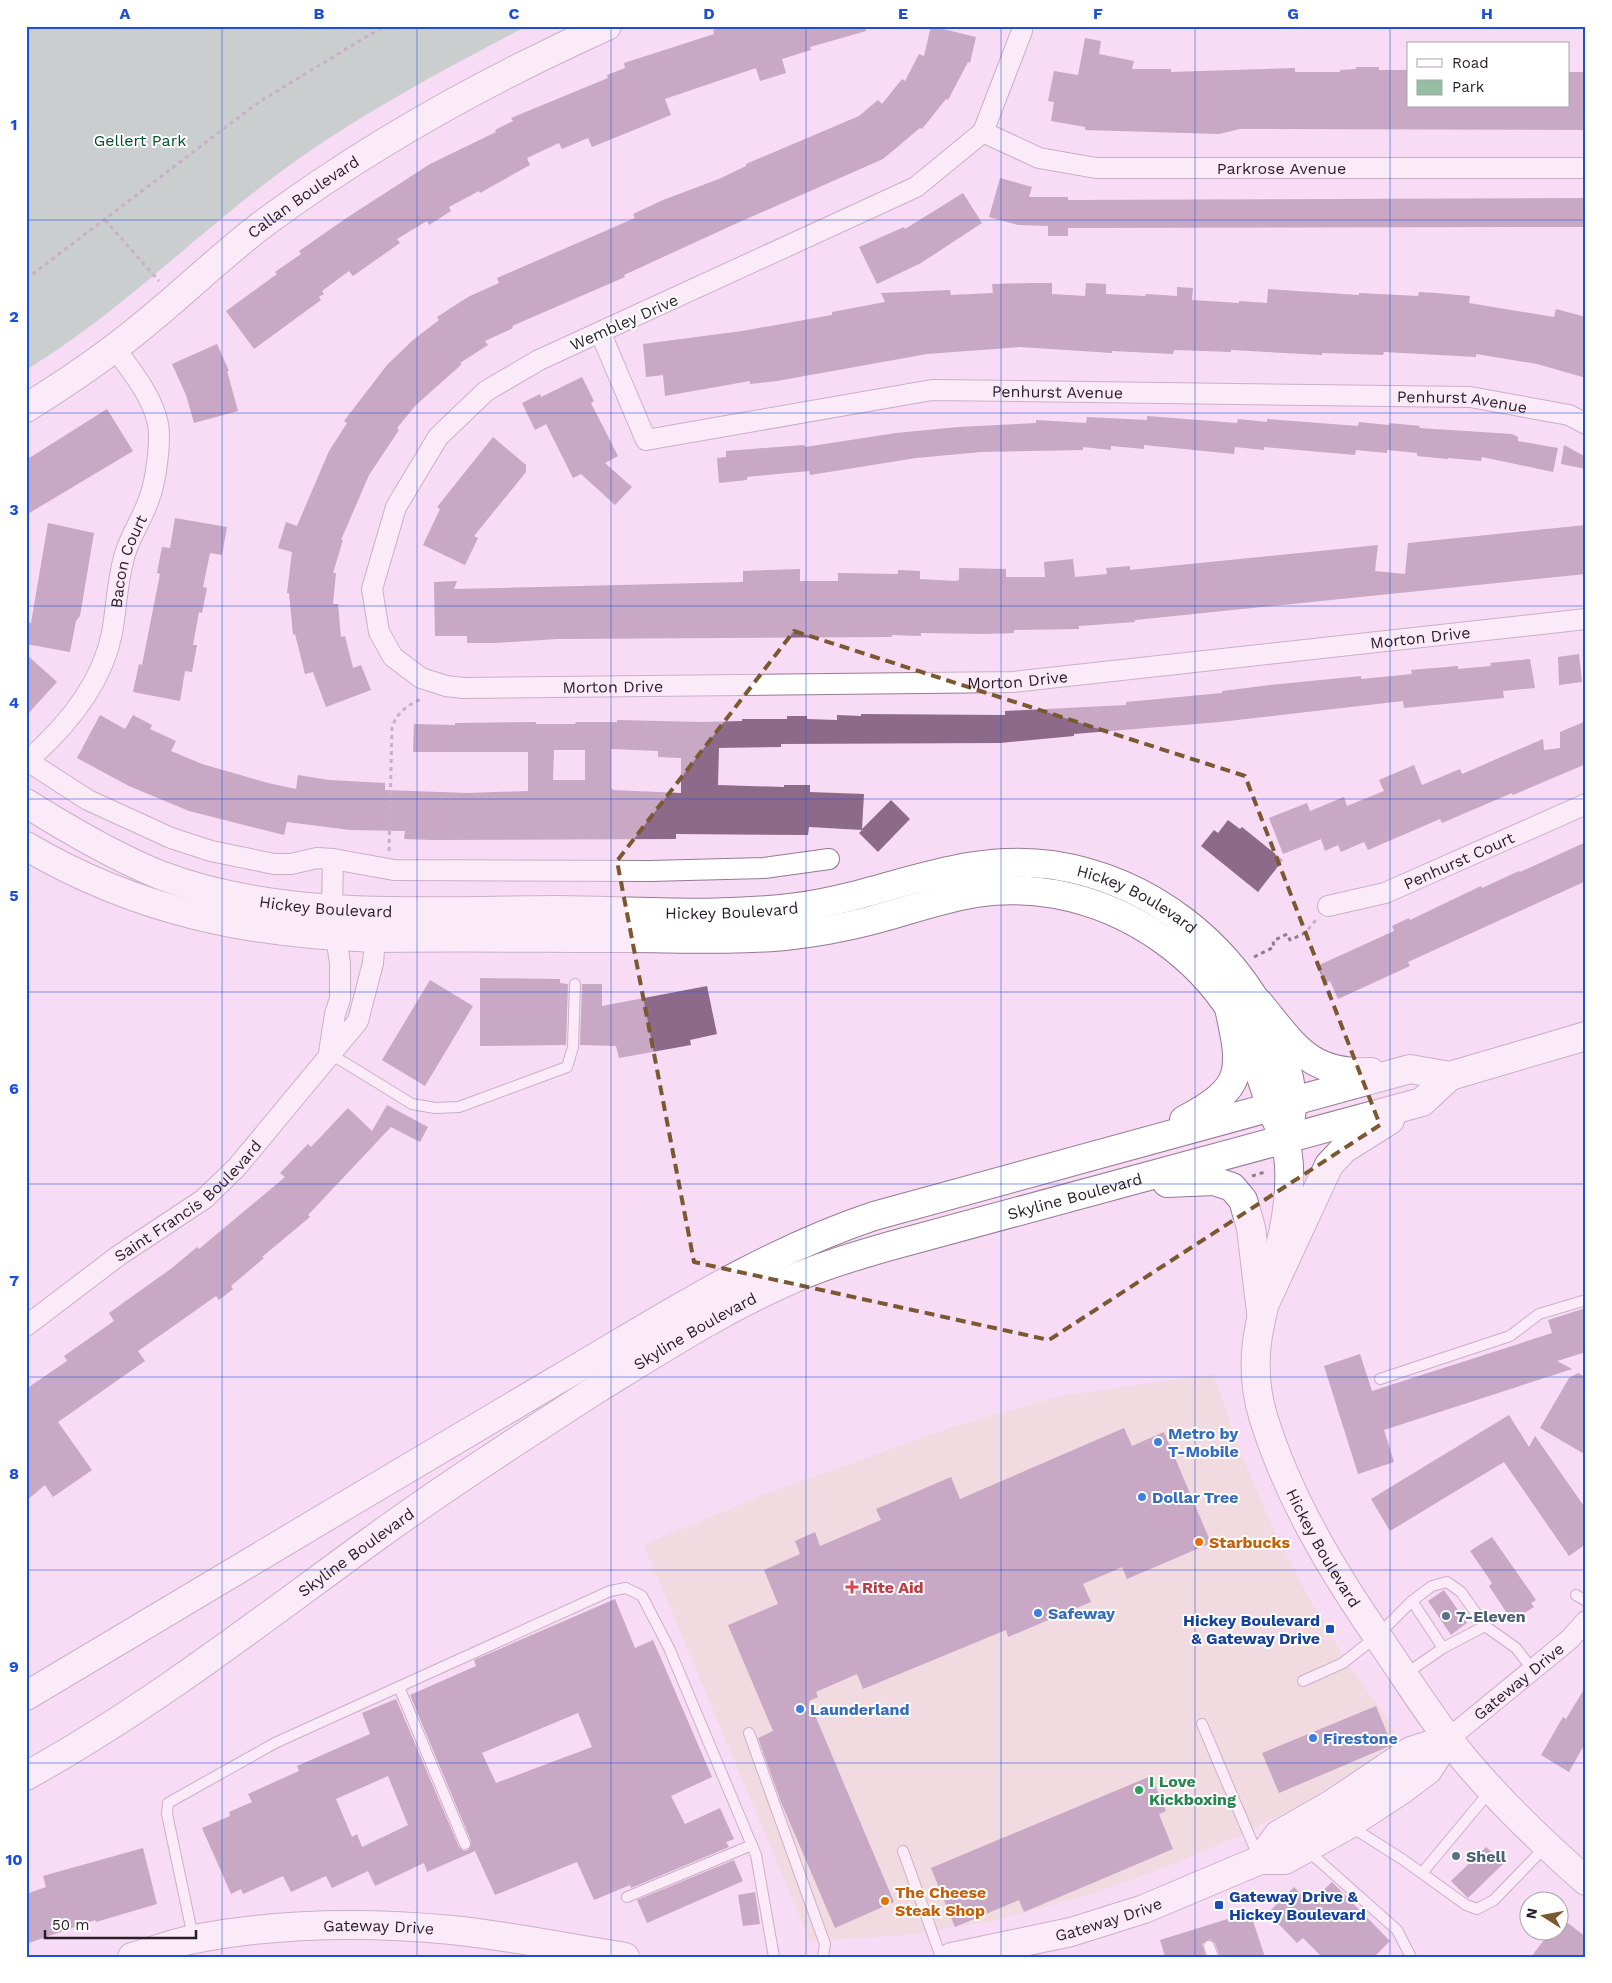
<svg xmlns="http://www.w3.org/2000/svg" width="1612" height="1983" viewBox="0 0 1612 1983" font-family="'Work Sans',sans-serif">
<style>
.commercial{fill:#e8d9c7}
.green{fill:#96bea3}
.building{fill:#8e6a8a;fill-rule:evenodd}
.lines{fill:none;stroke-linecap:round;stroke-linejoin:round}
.lane-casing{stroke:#957b92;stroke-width:12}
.street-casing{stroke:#957b92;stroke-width:22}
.secondary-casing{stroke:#957b92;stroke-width:30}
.primary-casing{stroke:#957b92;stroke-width:30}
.path{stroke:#907d8e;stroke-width:3;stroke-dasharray:4 4;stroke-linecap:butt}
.lane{stroke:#fff;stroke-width:10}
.street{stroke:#fff;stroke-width:20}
.secondary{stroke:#fff;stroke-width:28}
.primary{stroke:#fff;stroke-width:28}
.marked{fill:none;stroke:#7a5830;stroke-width:4;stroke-dasharray:10 6;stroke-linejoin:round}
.grid{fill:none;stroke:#1d4ed8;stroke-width:1;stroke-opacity:0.55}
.shop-dot{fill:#3f7fe0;stroke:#fff;stroke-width:2}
.food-dot{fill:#e8710a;stroke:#fff;stroke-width:2}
.health-dot{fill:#e0444e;stroke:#fff;stroke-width:2}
.service-dot{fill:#5c6f8a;stroke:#fff;stroke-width:2}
.transit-dot{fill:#1a4fb4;stroke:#fff;stroke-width:2}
.leisure-dot{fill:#2e9e5b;stroke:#fff;stroke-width:2}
.labels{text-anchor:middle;stroke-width:4;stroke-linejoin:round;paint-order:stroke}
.park-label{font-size:16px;fill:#00512b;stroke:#fff}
.street-label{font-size:16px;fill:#281e27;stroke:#fff}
.shop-label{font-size:16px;font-weight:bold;fill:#366cbe;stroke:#fff;text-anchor:start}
.food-label{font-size:16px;font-weight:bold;fill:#c56008;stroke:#fff;text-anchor:start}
.health-label{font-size:16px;font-weight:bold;fill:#be3a42;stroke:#fff;text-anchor:start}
.service-label{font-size:16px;font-weight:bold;fill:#4e5e75;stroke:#fff;text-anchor:start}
.transit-label{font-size:16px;font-weight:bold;fill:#164399;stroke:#fff;text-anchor:end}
.leisure-label{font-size:16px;font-weight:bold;fill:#27864d;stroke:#fff;text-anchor:start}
.neatline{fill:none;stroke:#1d4ed8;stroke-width:2}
.grid-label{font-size:16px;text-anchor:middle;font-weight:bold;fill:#1d4ed8}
</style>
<rect width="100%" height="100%" fill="#f8dbf4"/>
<path class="commercial" d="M1213,1374L1241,1454L1271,1524L1305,1591L1346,1661L1394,1729L1395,1737L1390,1746L1380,1755L1301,1804L1239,1836L1166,1867L1091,1894L997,1920L904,1935L810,1941L644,1545L760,1496L953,1427L1062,1396Z"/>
<path class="green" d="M26,26H527C439,72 350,119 271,179C188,242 115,316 26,370Z"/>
<g class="building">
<path d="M724,26H865L866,31L810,47L811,50L782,59L786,73L760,81L756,68L665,99L671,115L592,147L588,138L562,149L559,143L527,158L530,165L480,193L479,191L449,207L451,211L429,225L427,221L397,239L400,243L353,276L349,271L322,291L324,294L319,297L321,300L254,349L226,311L277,274L275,272L301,254L299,251L348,217L430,164L496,132L495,130L513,121L511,118L608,78L607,75L625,68L624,63L714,34L713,30Z"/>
<path d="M931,26L976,37L970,63L968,62L948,100L946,99L922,129L920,128L883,159L735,224L624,275L625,277L512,326L513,328L485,341L488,345L460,363L462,364L416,405L397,428L399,430L369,475L341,540H343L333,573H336L333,604H338L341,637L345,636L353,668L361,665L371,690L326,707L313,672L305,674L295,634L293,635L289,593H287L292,552L278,548L286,522L297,526L329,451L347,423L344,421L387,365L413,340L439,320L437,317L468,297L499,283L497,278L635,218L633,214L663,200L719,179L746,166V164L859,116L878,100L882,104L902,79L905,81L919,54L924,56Z"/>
<path d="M1085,38L1101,41L1099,54L1134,61L1132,69H1171V72L1295,68V72H1340V70L1356,69V67H1379V70H1408V106H1569V72H1586V130L1240,129L1219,134L1085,130V127L1051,121L1054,102L1048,101L1054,71L1078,75Z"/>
<path d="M1000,178L1032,187L1029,197H1068V200L1586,198V227L1068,228V236H1048V226L1018,225L989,217Z"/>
<path d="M963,193L982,223L921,263L877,284L859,247L904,227L905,229Z"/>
<path d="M1032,283H1052V294L1085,296L1086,283L1106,284V294L1145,296L1146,294L1177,296V287L1193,288L1192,300L1239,303V301L1267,303L1268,289L1359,295V293L1418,296L1419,292L1436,293L1470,296L1469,303L1554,317L1556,309L1586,317V378L1537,364L1476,354V357L1384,352L1383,355L1322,353V355L1231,350V352L1174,350L1173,354L1112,351V353L1020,347L927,354L777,381L750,384V381L665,396L663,375L646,377L643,344L742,331L832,315V312L885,302L881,293L950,290L951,295L993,293L992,284Z"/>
<path d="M217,344L229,371H227L238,411L194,423L186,395L172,364Z"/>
<path d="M582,377L594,401L591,403L618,456L605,463L632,487L615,505L581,474L573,478L546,424L535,430L522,403L540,394L541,397Z"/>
<path d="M107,409L133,451L26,515V460Z"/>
<path d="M1147,416L1237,423L1238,419L1267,422V419L1358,426L1359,422L1389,425V423L1420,426L1419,428L1512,434L1518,437V441L1558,448L1553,472L1482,457L1481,461L1448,458V459L1417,456V453L1387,450V453L1356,450L1355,455L1264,447V450L1235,447L1234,454L1144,445V449L1111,446V450L1083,447V450L981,452L916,458L810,475L809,471L747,477V480L719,483L717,458L726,457V451L804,445L805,447L896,433L958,427L1036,423V420L1086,423L1087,417L1147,420Z"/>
<path d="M493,437L526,465V472L474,536L478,538L465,565L423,545L440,509L437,507Z"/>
<path d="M1564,445L1586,457V469L1561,464Z"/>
<path d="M175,518L227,527L222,555L210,553L203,587L207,588L202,613L199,612L193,645H197L192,672L185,671L180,701L133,692L139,664L142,665L160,574L157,573L162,547L170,548Z"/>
<path d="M48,523L94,533L80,616L76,621L70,652L26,644V622L31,623Z"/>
<path d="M1586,525V574L1135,620V622L1079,626V629L1014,630V633L984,634L921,633V636L892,635V637L557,639L495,643H467V636H435L434,582L457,581L454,589L743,582V571L800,569V581H838V573L898,574V570L920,571V579L955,581L959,580V568L1006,569V577H1045L1044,562L1073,559L1075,577L1107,574L1106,568L1130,566V570L1378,545L1375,571L1405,574L1408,543Z"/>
<path d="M26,654L57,682L26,716Z"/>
<path d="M1579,654L1582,682L1559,685L1558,657Z"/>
<path d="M1530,659L1535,688L1503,691L1504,698L1404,708L1403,701L1220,722L1074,734V736L1000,743L781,744V747L719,748L718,785L784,787V785H810V792L864,794L862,829L891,800L910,819L878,852L859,833L862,830L809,827L808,835L676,834V839L432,840L404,839L405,831L350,830L287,822L284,835L189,811L129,786L77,758L100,715L125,729L133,715L152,725L150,729L176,741L171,751L202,764L268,783L296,789L298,775L329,780L385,783V790L467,793L528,791V752H413L414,724L455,725V723L536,722V724H575L576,722H617V720L701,722L742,721V719H787V716H807V719L837,720V715L861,716V714L1005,715V711L1126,705V702L1222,693V691L1270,685L1361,676V679L1412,674L1411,670L1458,666V669L1491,666L1490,663ZM611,749L658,751V757L681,758V793L613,790L611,788ZM554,750H585V780H553Z"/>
<path d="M1586,721V764L1513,795L1512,793L1442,823L1440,819L1368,850L1364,842L1341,852L1338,845L1325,851L1321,839L1283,854L1269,818L1307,803L1310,811L1344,797L1347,806L1384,791L1379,780L1414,765L1422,785L1460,769L1462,774L1543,739L1544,750L1560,748V732Z"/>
<path d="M1228,820L1240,829L1242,827L1283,860L1258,892L1201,846L1214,830L1218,833Z"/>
<path d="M1586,842V881L1408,962L1410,966L1338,999L1330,981L1325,983L1317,966L1394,931L1392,926L1409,918L1410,920L1481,886L1482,888L1519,871L1520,872Z"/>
<path d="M480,978L560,979V983L568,984L566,1045L480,1046Z"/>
<path d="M430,980L473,1006L425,1086L382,1060Z"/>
<path d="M582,984H602V1006L707,986L717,1034L690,1040L691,1045L619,1058L616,1046L580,1045Z"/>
<path d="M387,1105L428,1127L420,1142L391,1127L308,1215L310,1217L262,1257L264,1258L231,1286L233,1289L219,1300L216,1296L138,1351L145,1361L58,1422L92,1470L53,1497L45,1485L26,1501V1389L67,1361L64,1356L114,1321L109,1313L172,1268L197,1247L199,1249L285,1177L280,1173L308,1144L311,1147L348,1108L372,1131Z"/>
<path d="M1586,1308V1352L1557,1361L1572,1369L1384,1430L1394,1462L1358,1474L1324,1366L1360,1354L1372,1391L1552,1333L1548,1320Z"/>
<path d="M1578,1373L1586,1377V1455L1540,1428L1569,1378Z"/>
<path d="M1509,1415L1529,1447L1535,1436L1586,1509V1544L1569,1556L1504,1462L1390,1531L1371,1499Z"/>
<path d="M1124,1428L1132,1446L1164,1432L1211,1543L1127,1579L1122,1567L1083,1584L1091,1602L1008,1637L1006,1630L863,1689L857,1674L816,1692L818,1697L809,1701L894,1902L835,1928L781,1802L758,1738L773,1731L728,1625L778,1604L764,1570L800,1554L795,1541L815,1532L820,1546L881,1520L876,1509L951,1477L960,1499Z"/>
<path d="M1492,1537L1536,1600L1531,1603L1534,1607L1512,1621L1489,1586L1492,1583L1470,1551Z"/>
<path d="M1444,1590L1467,1623L1451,1635L1428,1601Z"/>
<path d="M615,1599L635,1648L653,1640L712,1777L671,1796L685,1824L720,1808L734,1839L726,1842L729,1847L631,1888L630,1885L594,1900L577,1862L495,1895L475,1851L427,1872L424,1863L375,1886L368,1871L332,1888L326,1876L291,1892L283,1876L243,1894L241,1889L231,1894L202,1828L230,1816L229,1812L252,1802L248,1794L299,1771L297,1766L370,1734L362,1713L396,1699L459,1847L464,1851L468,1850L471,1841L410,1695L476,1666L474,1660ZM578,1713L592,1747L496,1783L482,1753ZM388,1776L408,1825L362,1847L357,1834L352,1837L336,1799Z"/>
<path d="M1586,1686V1742L1569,1772L1541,1755L1563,1717L1566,1719Z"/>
<path d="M1376,1706L1392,1745L1279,1793L1262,1753Z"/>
<path d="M1151,1776L1166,1811L1159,1814L1173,1849L1024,1912L1019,1900L955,1927L931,1868Z"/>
<path d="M1486,1847L1504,1863L1468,1898L1451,1881Z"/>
<path d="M143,1848L157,1904L96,1922L95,1920L26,1944V1894L46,1887L43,1876Z"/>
<path d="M734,1860L743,1881L647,1923L637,1900Z"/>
<path d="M1332,1882L1390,1941L1374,1957H1322L1303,1938L1297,1943L1268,1913L1294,1887L1310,1903Z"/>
<path d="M755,1892L760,1924L743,1926L738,1895Z"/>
<path d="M1250,1912L1265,1957H1220L1215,1943L1210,1939L1202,1944L1206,1957H1165L1160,1940Z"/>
<path d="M1560,1917L1586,1937V1957H1531L1544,1940L1532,1930H1560Z"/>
</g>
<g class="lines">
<defs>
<g id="lane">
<path d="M329,1053L412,1104L435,1108L459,1107L567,1067L573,1047L575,984"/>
<path d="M1380,1379L1510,1336L1539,1314L1586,1300"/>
<path d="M1576,1595L1586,1601"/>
<path d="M1412,1601L1432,1586L1447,1582L1461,1592L1485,1626"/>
<path d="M1443,1648L1485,1626L1516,1648L1533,1670"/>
<path d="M1303,1681L1343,1663L1377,1636L1412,1601L1443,1648L1404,1675"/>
<path d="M399,1687L465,1844"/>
<path d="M1202,1724L1258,1856"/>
<path d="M749,1733L825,1944L823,1957"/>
<path d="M1350,1826L1402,1859L1466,1905L1477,1909L1494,1900L1546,1846"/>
<path d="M1307,1850L1397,1930L1411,1957"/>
<path d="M903,1851L941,1957"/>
<path d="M1422,1873L1491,1790"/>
<path d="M627,1897L752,1845"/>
<path d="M193,1937L167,1814L168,1803L275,1743L610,1591L626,1588L642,1596L669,1648L756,1855L774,1957"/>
<path d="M1209,1946L1213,1957"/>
</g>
<g id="street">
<path id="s1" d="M1022,26V31L983,132L916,187L539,360L486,391L438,437L396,507L372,589L379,632L393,657L421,678L446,686L463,688L1013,682L1586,619"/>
<path id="s2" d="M983,132L1039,158L1096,168H1586"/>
<path id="s3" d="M601,334L646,440L932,390L1470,397L1569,415L1586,424"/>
<path d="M26,760L88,800L171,838L211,851L274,864H291L317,858L333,859L394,870L650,871L764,868L829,859"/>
<path id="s4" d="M27,761C65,728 102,684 112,633C117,606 117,577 126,551C132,533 143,517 149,499C156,482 161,441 158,424C152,395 131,371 115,348"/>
<path id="s5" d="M1328,906L1385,893L1586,804"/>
<path d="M329,1053L335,1014L340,999V963L332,909L333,859"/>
<path id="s6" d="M26,1326L118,1256L204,1199L237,1167L358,1021L373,963L375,938L364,931"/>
<path id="s7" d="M1448,1739L1570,1639L1586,1621"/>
</g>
<g id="secondary">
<path id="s8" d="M26,408C68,382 109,354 146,323C187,290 225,252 267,221C373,143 487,80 607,26"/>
<path id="s9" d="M26,803C69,830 113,856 160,875C283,922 430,910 560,910C638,911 721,917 798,907C887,895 960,852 1053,865C1150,880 1232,944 1273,1033C1286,1060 1296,1093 1290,1123"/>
<path id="s10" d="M26,846C136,911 249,934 375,938C458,937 540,938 623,938C677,938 731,941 785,936C813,933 842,928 869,921C938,903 981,881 1055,894C1133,908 1205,959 1242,1029C1253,1052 1261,1076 1269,1101C1273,1113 1278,1124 1283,1136C1291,1155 1290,1181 1288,1202C1280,1279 1239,1336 1263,1416C1288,1498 1334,1574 1382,1643C1409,1682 1434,1723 1465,1760C1501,1803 1543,1843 1586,1881"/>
<path d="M1260,1860L1278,1835L1332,1804L1411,1751L1448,1739"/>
<path id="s11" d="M132,1957C153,1951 174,1943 194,1939C277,1923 368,1922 452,1930C510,1936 567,1948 625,1957"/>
<path id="s12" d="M952,1957L1071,1932L1144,1909L1260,1860H1285L1348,1825L1400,1791L1428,1770L1448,1739"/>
</g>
<g id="primary">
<path d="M1258,1002C1294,1045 1308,1075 1371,1072"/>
<path d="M1184,1120C1245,1088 1243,1071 1229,1008"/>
<path d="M1167,1183L1214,1181L1232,1187L1243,1200L1251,1228L1261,1312"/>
<path d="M1261,1312L1329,1165L1344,1149L1390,1120"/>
<path d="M26,1696C204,1591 379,1484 557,1380C660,1320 760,1254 874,1216L1410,1069L1450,1076L1586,1036"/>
<path id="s13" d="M26,1776C149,1708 259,1622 372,1540C445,1487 521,1438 597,1389C665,1347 733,1303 807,1273C834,1262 862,1254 890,1246L1422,1102L1450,1076"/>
</g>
</defs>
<use href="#lane" class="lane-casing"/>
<use href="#street" class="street-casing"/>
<use href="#secondary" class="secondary-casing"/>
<use href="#primary" class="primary-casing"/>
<g class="path">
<path d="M105,220L159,281"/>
<path d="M26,279L259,102L384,26"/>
<path d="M389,851L392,728C396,713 407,706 421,699"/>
<path d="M1254,957L1274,947L1273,941L1287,934L1290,940L1305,933L1316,920"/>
<path d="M1252,1176L1265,1172"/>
</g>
<use href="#lane" class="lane"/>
<use href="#street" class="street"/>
<use href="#secondary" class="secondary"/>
<use href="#primary" class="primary"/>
</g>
<path d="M0 0H1612V1983H0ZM794,631L1245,776L1380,1125L1049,1340L694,1262L617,861Z" fill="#f8dbf4" fill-opacity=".55" fill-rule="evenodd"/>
<path class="marked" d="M794,631L1245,776L1380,1125L1049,1340L694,1262L617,861Z"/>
<path class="grid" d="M222,26V1957M417,26V1957M611,26V1957M806,26V1957M1001,26V1957M1195,26V1957M1390,26V1957M26,220H1586M26,413H1586M26,606H1586M26,799H1586M26,992H1586M26,1184H1586M26,1377H1586M26,1570H1586M26,1763H1586"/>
<g class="shop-dot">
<circle cx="1158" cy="1442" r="5"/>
<circle cx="1142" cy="1497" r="5"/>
<circle cx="1038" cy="1613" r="5"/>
<circle cx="800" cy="1709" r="5"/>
<circle cx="1313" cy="1738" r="5"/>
</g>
<g class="food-dot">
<circle cx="1199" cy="1542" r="5"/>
<circle cx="885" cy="1901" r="5"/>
</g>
<path class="health-dot" d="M849.5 1579.5h5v5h5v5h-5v5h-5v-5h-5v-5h5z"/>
<g class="service-dot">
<circle cx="1446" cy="1616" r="5"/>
<circle cx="1456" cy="1856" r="5"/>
</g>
<g class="transit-dot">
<rect x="1325" y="1624" width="10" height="10" rx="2.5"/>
<rect x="1214" y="1900" width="10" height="10" rx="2.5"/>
</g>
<circle class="leisure-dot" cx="1139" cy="1790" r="5"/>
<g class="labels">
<g class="park-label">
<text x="140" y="146">Gellert Park</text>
</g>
<g class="street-label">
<text dy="6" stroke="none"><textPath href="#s2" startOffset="305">Parkrose Avenue</textPath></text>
<text dy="6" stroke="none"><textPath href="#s8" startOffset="349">Callan Boulevard</textPath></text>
<text transform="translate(624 322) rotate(-24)" y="6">Wembley Drive</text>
<text dy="6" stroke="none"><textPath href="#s3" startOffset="531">Penhurst Avenue</textPath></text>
<text dy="6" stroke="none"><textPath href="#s3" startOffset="936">Penhurst Avenue</textPath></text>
<text dy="6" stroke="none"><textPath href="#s4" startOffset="230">Bacon Court</textPath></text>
<text dy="6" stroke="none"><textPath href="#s1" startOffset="2020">Morton Drive</textPath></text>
<text dy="6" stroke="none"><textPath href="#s1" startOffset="1615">Morton Drive</textPath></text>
<text dy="6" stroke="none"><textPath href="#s1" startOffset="1210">Morton Drive</textPath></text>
<text dy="6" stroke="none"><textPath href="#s5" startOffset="139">Penhurst Court</textPath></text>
<text dy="6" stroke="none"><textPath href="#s9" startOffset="1146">Hickey Boulevard</textPath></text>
<text dy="6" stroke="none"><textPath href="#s9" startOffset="322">Hickey Boulevard</textPath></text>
<text dy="6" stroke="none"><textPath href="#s9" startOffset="728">Hickey Boulevard</textPath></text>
<text dy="6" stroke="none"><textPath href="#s13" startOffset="1209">Skyline Boulevard</textPath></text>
<text dy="6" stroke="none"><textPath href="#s6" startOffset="205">Saint Francis Boulevard</textPath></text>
<text dy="6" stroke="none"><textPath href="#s13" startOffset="804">Skyline Boulevard</textPath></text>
<text dy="6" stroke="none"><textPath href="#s10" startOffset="1834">Hickey Boulevard</textPath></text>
<text dy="6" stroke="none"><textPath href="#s13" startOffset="399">Skyline Boulevard</textPath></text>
<text dy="6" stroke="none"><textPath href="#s7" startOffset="91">Gateway Drive</textPath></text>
<text dy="6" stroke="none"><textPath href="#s12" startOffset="161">Gateway Drive</textPath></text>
<text dy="6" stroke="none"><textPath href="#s11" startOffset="250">Gateway Drive</textPath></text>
</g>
<g class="shop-label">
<text x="1168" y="1439">Metro by<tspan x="1168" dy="18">T-Mobile</tspan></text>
<text x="1152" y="1503">Dollar Tree</text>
<text x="1048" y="1619">Safeway</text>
<text x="810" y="1715">Launderland</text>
<text x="1323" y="1744">Firestone</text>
</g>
<g class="food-label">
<text x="1209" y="1548">Starbucks</text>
<text x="895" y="1898">The Cheese<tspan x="895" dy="18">Steak Shop</tspan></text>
</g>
<g class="health-label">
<text x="862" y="1593">Rite Aid</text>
</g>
<g class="service-label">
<text x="1456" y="1622">7-Eleven</text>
<text x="1466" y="1862">Shell</text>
</g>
<g class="transit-label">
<text x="1320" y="1626">Hickey Boulevard<tspan x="1320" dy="18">&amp; Gateway Drive</tspan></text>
<text x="1229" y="1902" text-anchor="start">Gateway Drive &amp;<tspan x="1229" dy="18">Hickey Boulevard</tspan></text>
</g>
<g class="leisure-label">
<text x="1149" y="1787">I Love<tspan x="1149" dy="18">Kickboxing</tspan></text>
</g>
</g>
<rect width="1612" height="1983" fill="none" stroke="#ffffff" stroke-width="55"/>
<rect x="1407" y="42" width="162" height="65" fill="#ffffff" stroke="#a9a5a9"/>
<rect x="1417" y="59" width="25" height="8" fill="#ffffff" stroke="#a9a5a9"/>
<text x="1452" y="68" font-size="15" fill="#281e27">Road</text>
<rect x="1417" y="80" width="25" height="15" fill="#96bea3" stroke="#a9a5a9"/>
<text x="1452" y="92" font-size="15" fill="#281e27">Park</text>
<g transform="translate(1544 1916) rotate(281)"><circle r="24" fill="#ffffff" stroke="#a9a5a9"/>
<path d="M0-4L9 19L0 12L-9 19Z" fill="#7a5830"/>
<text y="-8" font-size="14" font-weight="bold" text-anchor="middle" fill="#281e27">N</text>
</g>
<path d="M45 1930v8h151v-8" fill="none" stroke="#281e27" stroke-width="2.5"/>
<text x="52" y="1930" font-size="15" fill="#281e27" stroke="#ffffff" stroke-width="4" paint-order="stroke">50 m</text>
<rect x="28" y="28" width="1556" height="1928" class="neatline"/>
<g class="grid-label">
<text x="125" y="19">A</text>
<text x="319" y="19">B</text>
<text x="514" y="19">C</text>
<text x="709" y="19">D</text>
<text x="903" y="19">E</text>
<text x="1098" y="19">F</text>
<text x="1293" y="19">G</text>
<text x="1487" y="19">H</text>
<text x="14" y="130">1</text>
<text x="14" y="322">2</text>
<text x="14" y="515">3</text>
<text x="14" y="708">4</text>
<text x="14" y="901">5</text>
<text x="14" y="1094">6</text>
<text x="14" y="1286">7</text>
<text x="14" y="1479">8</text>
<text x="14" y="1672">9</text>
<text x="14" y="1865">10</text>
</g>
</svg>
